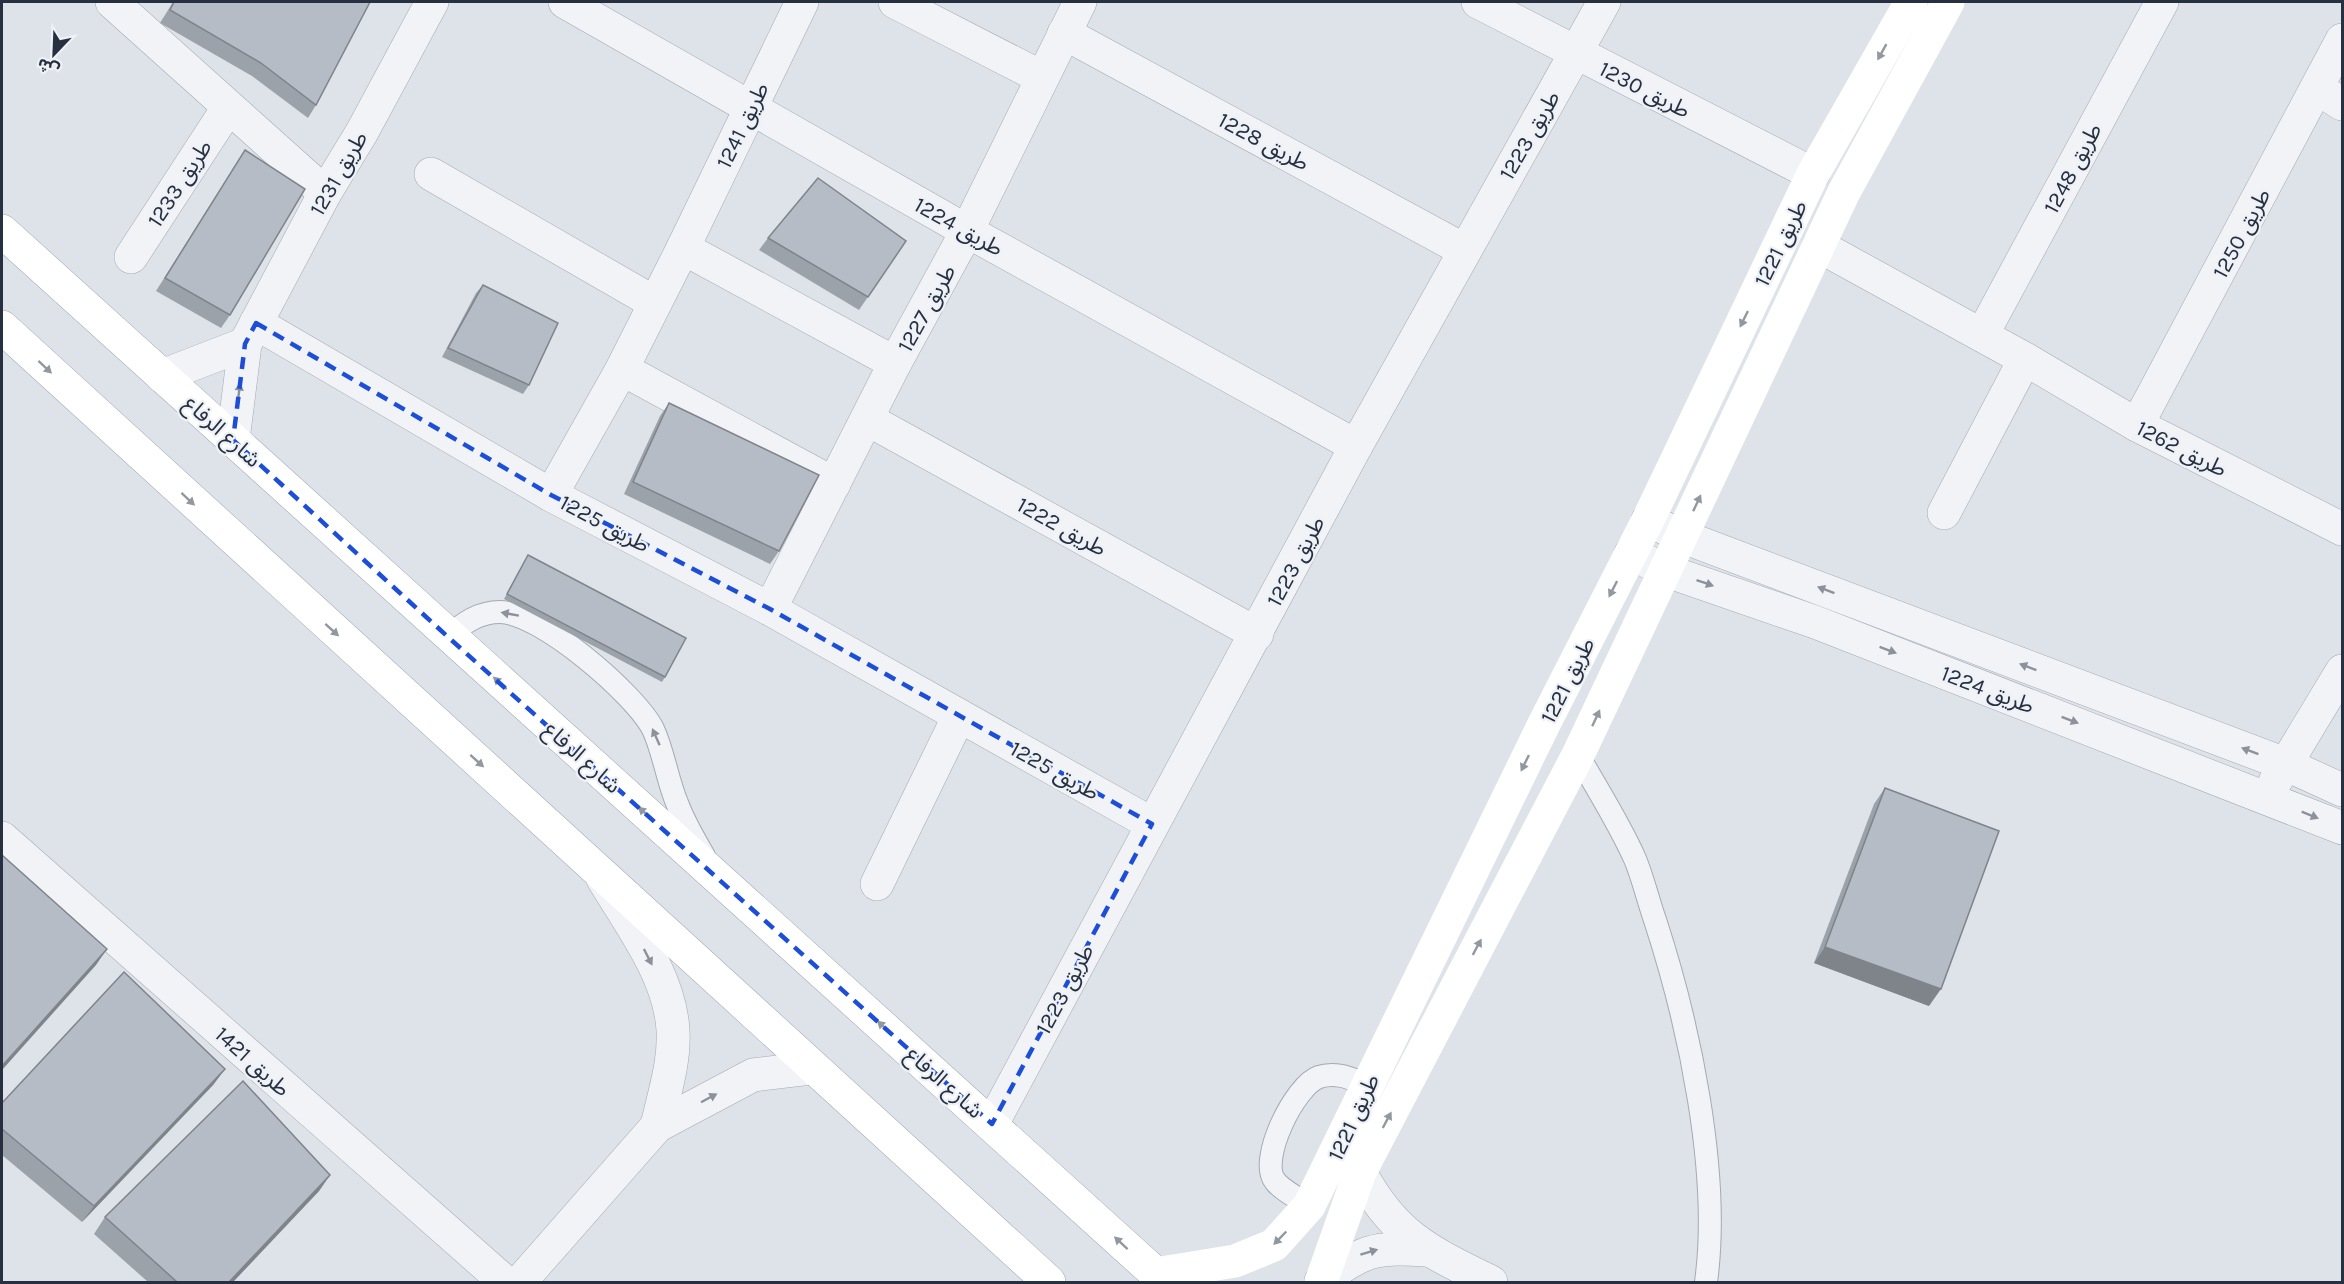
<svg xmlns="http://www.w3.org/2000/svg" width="2344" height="1284" viewBox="0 0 2344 1284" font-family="Karla,'Noto Sans Arabic',sans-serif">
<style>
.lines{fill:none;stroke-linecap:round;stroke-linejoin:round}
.lane-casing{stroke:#a3aab3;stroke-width:24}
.street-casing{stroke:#a3aab3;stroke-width:34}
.primary-casing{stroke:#9da7b5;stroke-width:34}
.lane{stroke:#f1f3f7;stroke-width:22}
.street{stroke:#f1f3f7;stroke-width:33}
.secondary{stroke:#fff;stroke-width:33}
.primary{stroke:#fff;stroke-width:33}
.wall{fill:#9ca2aa}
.shaded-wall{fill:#7f848b}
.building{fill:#b5bcc6;stroke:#7f848b;stroke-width:1.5}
.oneway{fill:#9298a0}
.oneway2{fill:#8c929c}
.marked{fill:none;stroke:#1d4ed8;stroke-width:4.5;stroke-dasharray:12 8;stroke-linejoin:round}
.labels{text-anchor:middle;stroke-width:4.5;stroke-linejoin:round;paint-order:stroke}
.street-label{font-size:22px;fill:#263041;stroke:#eef1f6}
</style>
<rect width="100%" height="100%" fill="#dee3e9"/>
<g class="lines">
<defs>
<g id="lane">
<path d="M448,637C463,623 479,612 500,612C540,612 635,694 653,729C664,753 667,779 677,803C684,822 694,839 704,856"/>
<path d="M1578,755C1597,789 1619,823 1635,859C1643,878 1648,900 1655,920C1689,1024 1721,1173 1706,1282"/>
<path d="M1309,1206C1299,1198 1282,1191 1275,1181C1258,1160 1295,1085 1319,1077C1336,1071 1352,1079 1368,1085"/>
</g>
<g id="street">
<path d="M112,2L325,193"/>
<path d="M565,2L967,231L1356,446"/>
<path d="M895,2L1041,77"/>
<path d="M1478,2L1813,174"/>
<path d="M1064,33L1464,250"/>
<path d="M2317,88L2342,104"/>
<path d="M431,174L655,303"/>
<path d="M1819,246L2025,359L2137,425L2342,529"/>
<path d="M683,248L895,363"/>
<path d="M131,257L228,108"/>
<path d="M256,323L551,495L770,609L1152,824"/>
<path d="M1982,335L2162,2"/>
<path d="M622,369L834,484"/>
<path d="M162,376L245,344"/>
<path d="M867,419L1257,634"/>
<path d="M2137,425L2342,40"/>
<path d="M233,440L245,344L325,193L362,132L432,2"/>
<path d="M551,495L622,369L683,248L802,2"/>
<path d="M1944,513L2025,359"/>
<path d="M1648,520L1681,536L2285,764L2342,790"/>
<path d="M1631,553L1664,570L1815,622L2342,828"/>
<path d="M770,609L895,363L967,231L1080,2"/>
<path d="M2275,782L2342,671"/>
<path d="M2,838L505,1282"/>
<path d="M603,879C630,924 670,976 673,1030C675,1062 664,1094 657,1126"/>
<path d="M877,884L959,716"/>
<path d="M992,1124L1356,446L1604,2"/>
<path d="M1360,1172C1394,1236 1428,1251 1491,1282"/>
<path d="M1321,1281C1366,1250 1371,1247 1425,1250"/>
<path d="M520,1282L657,1126L753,1075L811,1068"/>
</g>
<g id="primary">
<path d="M2,231L1165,1282"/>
<path d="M2,327L1049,1282"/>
</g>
</defs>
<use href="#lane" class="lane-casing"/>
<use href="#street" class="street-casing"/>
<use href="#primary" class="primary-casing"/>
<use href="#lane" class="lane"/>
<use href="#street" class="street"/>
<g class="secondary">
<path d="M1155,1274L1235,1261L1274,1245L1309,1206L1544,724L1648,520L1813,174L1911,2"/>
<path d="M1321,1282L1360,1172L1578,755L1844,192L1948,2"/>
</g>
<use href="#primary" class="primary"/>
</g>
<g class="wall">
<path d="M173,2H370L316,105L308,118L252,76L160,23Z"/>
<path d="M245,150L230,315L221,328L156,291Z"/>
<path d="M768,238L906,241L859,310L759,250Z"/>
<path d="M483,285L529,385L523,394L442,357L476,293Z"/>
<path d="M669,403L779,551L770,564L624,494L660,416Z"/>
<path d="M528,555L665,677L662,682L504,599Z"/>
<path d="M1885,788L1929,1006L1814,963L1874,804Z"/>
<path d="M225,1069L213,1085L82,1222L2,1155V1103Z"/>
<path d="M330,1175L319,1191L233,1282H148L94,1234L105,1217Z"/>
</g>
<g class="shaded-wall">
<path d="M1825,947L1941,989L1929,1006L1814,963Z"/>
<path d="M107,949L96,965L2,1070V1066Z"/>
<path d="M225,1069L213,1085L82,1222L94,1206Z"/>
<path d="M330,1175L319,1191L233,1282H229Z"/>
</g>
<g class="building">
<path d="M174,2H370L316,105L261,63L170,10Z"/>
<path d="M245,150L305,189L230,315L165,278Z"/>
<path d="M818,178L906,241L868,297L768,238Z"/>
<path d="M483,285L558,323L529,385L448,348Z"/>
<path d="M669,403L819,475L779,551L633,482Z"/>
<path d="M528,555L686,638L665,677L507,594Z"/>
<path d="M1885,788L1999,831L1941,989L1825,947Z"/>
<path d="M2,855L107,949L2,1066Z"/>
<path d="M124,972L225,1069L94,1206L2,1129V1103Z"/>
<path d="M243,1081L330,1175L229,1282H177L105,1217Z"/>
</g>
<defs><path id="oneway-solid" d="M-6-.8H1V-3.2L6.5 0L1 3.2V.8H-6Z" transform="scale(1.5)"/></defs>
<g class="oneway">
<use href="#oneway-solid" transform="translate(1882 52) rotate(119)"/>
<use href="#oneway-solid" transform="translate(1744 319) rotate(116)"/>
<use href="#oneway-solid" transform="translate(45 367) rotate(43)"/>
<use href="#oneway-solid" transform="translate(188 499) rotate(43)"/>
<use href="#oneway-solid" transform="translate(1697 503) rotate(-65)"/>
<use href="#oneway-solid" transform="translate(1613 589) rotate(117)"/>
<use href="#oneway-solid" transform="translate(332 630) rotate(42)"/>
<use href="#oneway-solid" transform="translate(500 683) rotate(-138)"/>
<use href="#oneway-solid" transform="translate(1596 718) rotate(-65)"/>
<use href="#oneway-solid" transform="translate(477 761) rotate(42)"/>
<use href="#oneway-solid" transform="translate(1525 763) rotate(116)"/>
<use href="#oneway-solid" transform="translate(645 813) rotate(-138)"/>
<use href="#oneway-solid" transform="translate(1477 947) rotate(-62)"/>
<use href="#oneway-solid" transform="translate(884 1027) rotate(-138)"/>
<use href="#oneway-solid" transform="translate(1387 1120) rotate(-62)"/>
<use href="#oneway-solid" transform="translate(1280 1238) rotate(134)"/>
<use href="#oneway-solid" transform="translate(1121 1243) rotate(-137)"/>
</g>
<g class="oneway2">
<use href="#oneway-solid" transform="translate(239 392) rotate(-83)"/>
<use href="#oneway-solid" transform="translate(1705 583) rotate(19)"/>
<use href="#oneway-solid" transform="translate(1826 590) rotate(-159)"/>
<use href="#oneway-solid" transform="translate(510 614) rotate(-170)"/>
<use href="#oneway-solid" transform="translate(1888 650) rotate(21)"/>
<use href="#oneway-solid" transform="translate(2028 667) rotate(-159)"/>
<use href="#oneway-solid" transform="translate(2070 720) rotate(21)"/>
<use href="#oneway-solid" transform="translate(656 737) rotate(-114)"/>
<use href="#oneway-solid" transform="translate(2250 751) rotate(-159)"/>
<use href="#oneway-solid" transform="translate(2310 815) rotate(22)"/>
<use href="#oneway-solid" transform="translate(648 957) rotate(63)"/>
<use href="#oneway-solid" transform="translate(709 1098) rotate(-28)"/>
<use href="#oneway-solid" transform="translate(1369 1252) rotate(-17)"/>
</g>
<path class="marked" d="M256,323L551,495L770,609L1152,824L992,1124L448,637L233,440L245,344Z"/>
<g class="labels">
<g class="street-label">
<text transform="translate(1645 89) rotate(27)" y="8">طريق 1230</text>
<text transform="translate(742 125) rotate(-64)" y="8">طريق 1241</text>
<text transform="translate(1529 135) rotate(-60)" y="8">طريق 1223</text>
<text transform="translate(1264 141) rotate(28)" y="8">طريق 1228</text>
<text transform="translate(2072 168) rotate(-62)" y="8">طريق 1248</text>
<text transform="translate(338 173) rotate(-60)" y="8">طريق 1231</text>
<text transform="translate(179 183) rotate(-57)" y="8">طريق 1233</text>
<text transform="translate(959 226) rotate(29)" y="8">طريق 1224</text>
<text transform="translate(2241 233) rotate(-62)" y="8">طريق 1250</text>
<text transform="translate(1780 243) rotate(-64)" y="8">طريق 1221</text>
<text transform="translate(926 308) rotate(-61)" y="8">طريق 1227</text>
<text transform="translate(223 431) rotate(42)" y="8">شارع الرفاع</text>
<text transform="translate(2182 448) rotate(27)" y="8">طريق 1262</text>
<text transform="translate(605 523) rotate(28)" y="8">طريق 1225</text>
<text transform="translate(1062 526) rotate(29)" y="8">طريق 1222</text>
<text transform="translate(1295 561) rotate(-62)" y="8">طريق 1223</text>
<text transform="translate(1567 680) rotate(-63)" y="8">طريق 1221</text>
<text transform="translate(1988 689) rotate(21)" y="8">طريق 1224</text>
<text transform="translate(583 757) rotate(42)" y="8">شارع الرفاع</text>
<text transform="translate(1055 770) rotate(29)" y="8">طريق 1225</text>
<text transform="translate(1064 989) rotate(-62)" y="8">طريق 1223</text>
<text transform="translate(253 1061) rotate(42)" y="8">طريق 1421</text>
<text transform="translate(945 1082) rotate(42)" y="8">شارع الرفاع</text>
<text transform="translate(1353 1117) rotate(-65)" y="8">طريق 1221</text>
</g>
</g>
<rect width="2344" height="1284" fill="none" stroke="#263041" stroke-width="6"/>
<g transform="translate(54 54) rotate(203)" stroke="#eef1f6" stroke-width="4.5" paint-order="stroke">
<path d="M0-4.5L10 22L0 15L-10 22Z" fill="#263041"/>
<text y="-9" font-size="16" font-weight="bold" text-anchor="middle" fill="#263041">ش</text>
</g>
</svg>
